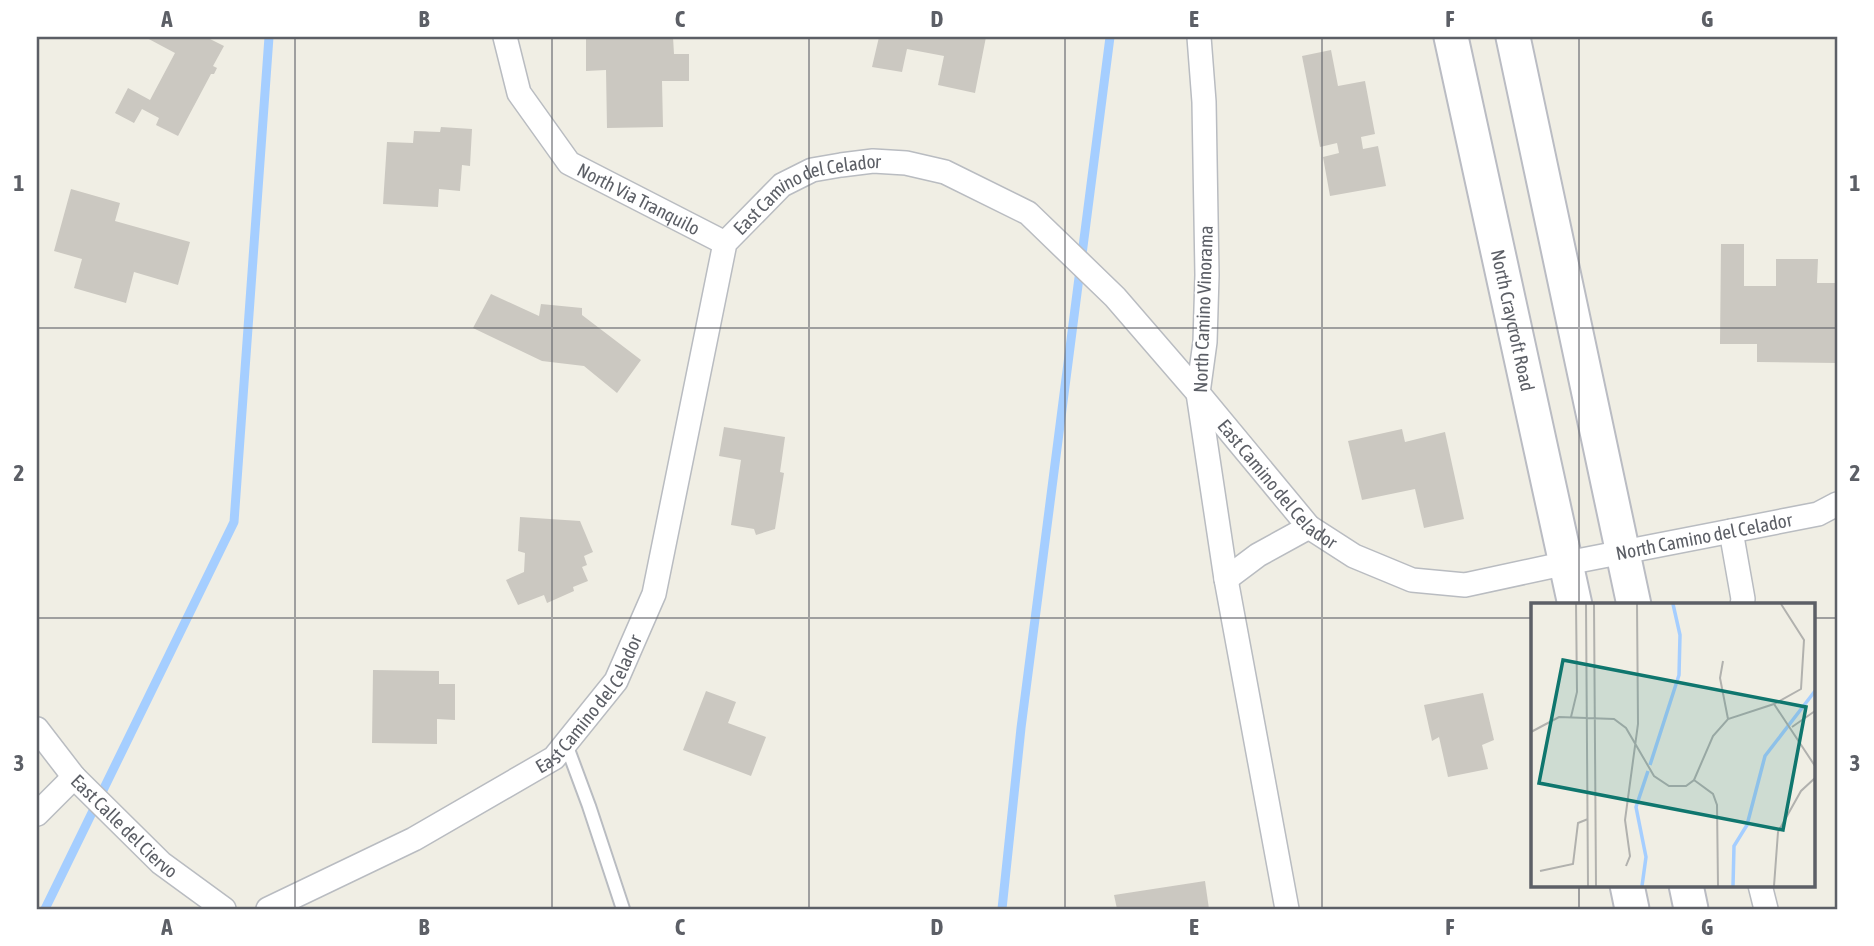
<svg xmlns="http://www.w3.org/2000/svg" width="1874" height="946" viewBox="0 0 1874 946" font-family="'Asap Condensed',sans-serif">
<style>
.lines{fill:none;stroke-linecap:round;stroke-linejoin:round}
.stream{stroke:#a5ceff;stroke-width:9}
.building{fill:#cbc8c1}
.lane-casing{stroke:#b9bcc1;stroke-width:16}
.street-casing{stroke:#b9bcc1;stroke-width:26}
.secondary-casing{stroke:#babcc3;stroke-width:37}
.lane{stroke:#fff;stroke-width:12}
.street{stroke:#fff;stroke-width:23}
.secondary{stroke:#fff;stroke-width:33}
.grid{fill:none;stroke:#5c5f66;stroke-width:2;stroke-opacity:0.55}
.labels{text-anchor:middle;stroke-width:5;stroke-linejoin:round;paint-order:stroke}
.street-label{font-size:19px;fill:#5c5f66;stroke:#fff}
.inset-river{fill:none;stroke:#a5ceff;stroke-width:3.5}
.inset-road{fill:none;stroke:#b1b1ae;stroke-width:2}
.view{fill:#0f766e;fill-opacity:0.15;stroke:#0f766e;stroke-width:3.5}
.inset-edge{fill:none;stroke:#5c5f66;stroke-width:3.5}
.neatline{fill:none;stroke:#5c5f66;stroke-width:2.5}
.grid-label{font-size:23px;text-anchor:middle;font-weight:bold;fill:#5c5f66}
</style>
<rect width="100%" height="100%" fill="#f0eee4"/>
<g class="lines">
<g class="stream">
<path d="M45,909L234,522L269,37"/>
<path d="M1002,909L1021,728L1110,37"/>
</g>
</g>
<g class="building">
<path d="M145,37H206L224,46L213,66L217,68L214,74H211L178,136L156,125L159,118L142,109L134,123L115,113L128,88L150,100L175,53Z"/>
<path d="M586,37H673L674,54H689V81H662L663,127L607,128L606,70L586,71Z"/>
<path d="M879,37H986L975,93L938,85L944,56L907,49L902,72L872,67Z"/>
<path d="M1331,50L1338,86L1365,81L1375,134L1361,137L1363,149L1378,146L1386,186L1330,196L1323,157L1339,153L1337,143L1320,147L1302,56Z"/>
<path d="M441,127L472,129L470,166L462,165L460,191L439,189L438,207L383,204L387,142L413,143L414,131L440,132Z"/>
<path d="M71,189L120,203L115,221L190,242L178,285L134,272L126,303L74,288L82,259L54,251Z"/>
<path d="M1721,244H1744V286H1776V259H1818L1817,283H1837V363L1757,362V344H1720Z"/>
<path d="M491,294L539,316L541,304L582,308V315L641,360L617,393L584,366L542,361L473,328Z"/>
<path d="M724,427L785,437L780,472L784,473L775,529L756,535L754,529L731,525L741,460L719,456Z"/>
<path d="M1402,429L1405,442L1445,432L1464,519L1424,528L1415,489L1362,500L1348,441Z"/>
<path d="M520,517L580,521L593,552L584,556L587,565L582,567L588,581L573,587L574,591L547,603L544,595L518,605L506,580L524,572L525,553L518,551Z"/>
<path d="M373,670L439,671V684H455V720L437,719V744L372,743Z"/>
<path d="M706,691L736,702L728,723L766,737L751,776L683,750Z"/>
<path d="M1483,693L1494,740L1482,745L1488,769L1448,777L1439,737L1432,741L1424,705Z"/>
<path d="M1205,881L1209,909H1117L1114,895Z"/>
</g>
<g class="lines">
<defs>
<path id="lane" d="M566,744L589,806L623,909"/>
<g id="street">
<path id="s1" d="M505,37L519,93L569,163L725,243"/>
<path d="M1199,37L1204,102L1207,275L1205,342L1198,393L1226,579L1287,909"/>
<path d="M1731,531L1743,599L1742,605"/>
<path d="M1226,579L1258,555L1309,527"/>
<path id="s2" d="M37,729L74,777L161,863L224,909"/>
<path d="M37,814L74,777"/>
<path d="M1760,885L1766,909"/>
<path id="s3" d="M268,909L414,839L554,758L616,681L654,594L725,243L782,185L812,170L841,165L873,161L906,163L945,172L1028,213L1115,297L1198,393L1309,527L1354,556L1412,580L1465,585L1567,563L1818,514L1837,504"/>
</g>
<g id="secondary">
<path id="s4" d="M1451,37L1575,605"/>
<path d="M1513,37L1634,605"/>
<path d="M1627,885L1632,909"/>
<path d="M1686,885L1691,909"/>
</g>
</defs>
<use href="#lane" class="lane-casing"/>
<use href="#street" class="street-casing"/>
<use href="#secondary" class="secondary-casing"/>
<use href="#lane" class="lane"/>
<use href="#street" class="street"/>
<use href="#secondary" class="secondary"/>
</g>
<path class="grid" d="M295,37V909M552,37V909M809,37V909M1065,37V909M1322,37V909M1579,37V605M37,328H1837M37,618H1533M1813,618H1837M1579,885V909"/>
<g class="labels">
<g class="street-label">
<text dy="7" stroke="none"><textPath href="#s1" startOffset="222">North Via Tranquilo</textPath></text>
<text dy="7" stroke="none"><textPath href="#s3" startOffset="976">East Camino del Celador</textPath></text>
<text transform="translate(1203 309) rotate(-88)" y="7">North Camino Vinorama</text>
<text dy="7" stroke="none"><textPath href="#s4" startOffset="290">North Craycroft Road</textPath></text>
<text dy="7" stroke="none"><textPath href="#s3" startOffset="1587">East Camino del Celador</textPath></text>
<text dy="7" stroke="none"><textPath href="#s3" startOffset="2053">North Camino del Celador</textPath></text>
<text dy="7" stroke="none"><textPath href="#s3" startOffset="388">East Camino del Celador</textPath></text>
<text dy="7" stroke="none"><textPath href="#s2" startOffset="131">East Calle del Ciervo</textPath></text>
</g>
</g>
<g transform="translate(1531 603)">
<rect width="284" height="284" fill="#f0eee4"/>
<path class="inset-river" d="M119,162L148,72L149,32L142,1M111,283L115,254L105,204L117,168M202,283L203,243L216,222L234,153L284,88"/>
<path class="inset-road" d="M55,1L57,283M63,1L65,283M192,58L189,75L197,116M243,101L284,163M40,114L46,89L45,1M261,124L284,108M0,129L28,114L83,116L95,125L123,173L138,183H155L163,177L182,133L197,116L243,101L270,86L273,37L250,1M163,177L182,191L186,202L187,283M95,263L99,253L94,217L107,121L106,1M9,268L42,261L47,220L57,216M243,283L247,229L270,188L284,175"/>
<path class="view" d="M32,57L275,104L252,227L8,180Z"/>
<rect width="284" height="284" class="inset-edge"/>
</g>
<rect width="1874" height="946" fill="none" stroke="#ffffff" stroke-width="77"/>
<rect x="38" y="38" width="1798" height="870" class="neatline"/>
<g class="grid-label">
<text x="167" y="27">A</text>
<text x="424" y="27">B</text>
<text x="680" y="27">C</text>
<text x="937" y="27">D</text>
<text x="1194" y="27">E</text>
<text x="1450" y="27">F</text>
<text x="1707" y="27">G</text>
<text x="19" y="191">1</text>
<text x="1855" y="191">1</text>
<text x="19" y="481">2</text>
<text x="1855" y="481">2</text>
<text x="19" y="771">3</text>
<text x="1855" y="771">3</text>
<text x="167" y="935">A</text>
<text x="424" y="935">B</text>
<text x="680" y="935">C</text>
<text x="937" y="935">D</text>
<text x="1194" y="935">E</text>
<text x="1450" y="935">F</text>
<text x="1707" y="935">G</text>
</g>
</svg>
